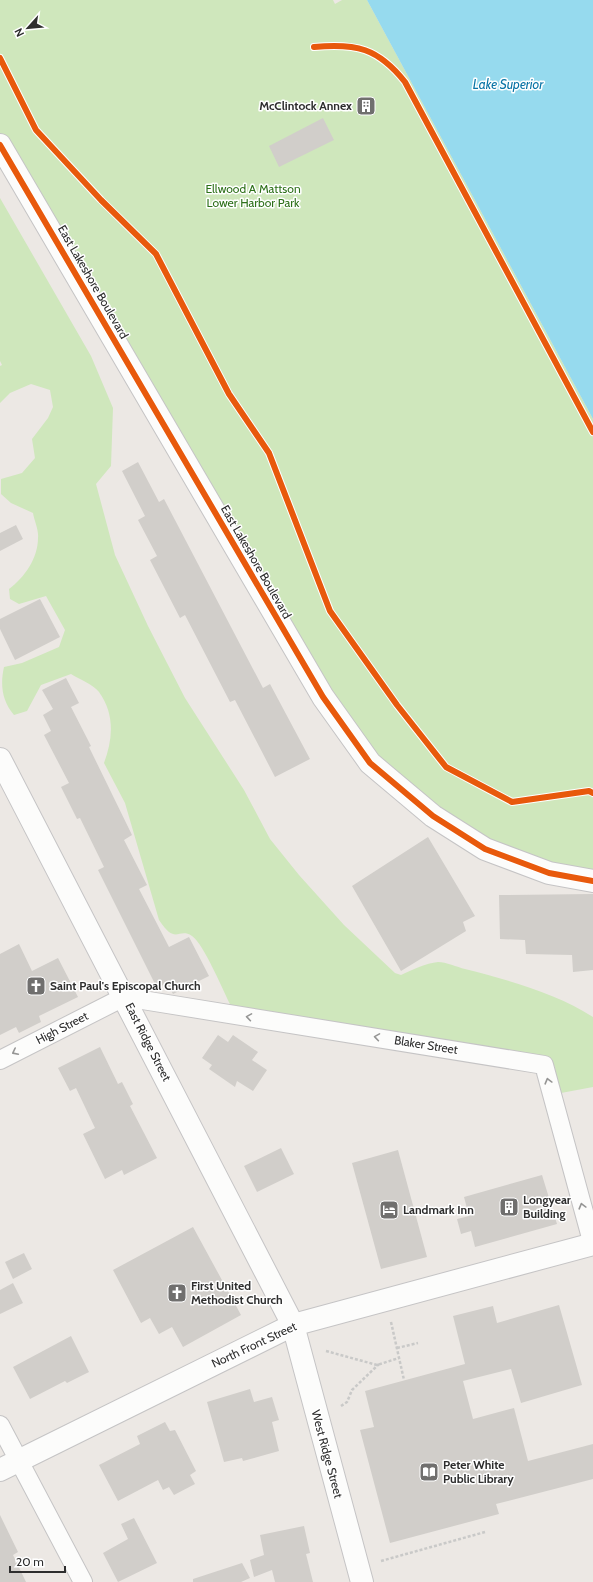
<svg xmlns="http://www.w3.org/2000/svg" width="593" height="1582" viewBox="0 0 593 1582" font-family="Cabin,sans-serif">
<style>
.green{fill:#cfe7bc}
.water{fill:#96daee}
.building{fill:#d1ceca}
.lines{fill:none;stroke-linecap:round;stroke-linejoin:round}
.minor-casing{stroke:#c5c4c5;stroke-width:20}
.tertiary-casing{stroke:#c5c4c5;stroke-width:24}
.path{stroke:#c9c9c8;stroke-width:2.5;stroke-dasharray:3 2;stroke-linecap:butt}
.minor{stroke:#fcfcfb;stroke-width:18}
.tertiary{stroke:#fcfcfb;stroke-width:22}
.cycleway-casing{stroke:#fff;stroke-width:8}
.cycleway{stroke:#e8590c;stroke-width:6}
.oneway{stroke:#959594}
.labels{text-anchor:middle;stroke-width:3;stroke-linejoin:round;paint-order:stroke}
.poi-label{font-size:12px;font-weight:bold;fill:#2e2e2e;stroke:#fff;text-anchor:start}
.park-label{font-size:12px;fill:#2d7019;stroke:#fff}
.street-label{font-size:12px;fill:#2e2e2e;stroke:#fff}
.water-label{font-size:13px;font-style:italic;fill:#0974a6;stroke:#fff}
</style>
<rect width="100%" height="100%" fill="#ece8e4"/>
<g class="green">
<path d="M0,0H333L335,4L342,0H367L593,419V881L485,849L370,763L0,145Z"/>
<path d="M0,198L91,356L113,408L111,466L96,484L115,555L148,626L185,698L244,790L270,839L299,875L344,925L395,973L401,975C412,970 426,963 438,962C446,962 457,967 465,969C508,980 556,993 593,1017V1087L561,1093L556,1085L555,1067L545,1057L232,1008C224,993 204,944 192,936C178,927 176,946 159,920L125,803L104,763C113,739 115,714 99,692C94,685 79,679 71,674L41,685L27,711L14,715C2,701 0,685 4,667L22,663L59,647L65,630L46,596L19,604L10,599L9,589C25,577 38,558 38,538C39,530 34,520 33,513L11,503L1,494V479L22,473L35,458L32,439L48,418L53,407L50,390L31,384L10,393L0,403V366L2,365L0,361Z"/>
</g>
<path class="water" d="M367,0H593V419L395,52Z"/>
<g class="building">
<path d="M323,118L334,140L279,167L269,146Z"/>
<path d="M138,462L159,502L164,499L263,688L270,684L310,759L275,777L235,700L230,702L185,615L180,618L150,560L157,556L138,520L145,516L122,471Z"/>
<path d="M16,525L23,539L0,551V533Z"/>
<path d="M40,599L60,637L15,660L0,629V619Z"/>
<path d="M66,678L79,703L71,707L91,746L89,747L132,835L124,840L147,885L139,889L169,947L189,937L209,976L173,994L167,983L157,988L98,870L104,867L80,818L77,819L61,787L69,783L44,735L51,731L43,715L53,709L42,690Z"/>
<path d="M428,837L475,916L463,922L466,931L401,971L352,886Z"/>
<path d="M593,894V970L573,972L572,955L526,954L525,940L500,939L499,895Z"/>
<path d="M19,944L32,971L58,958L78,997L39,1016L41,1022L19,1033L16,1027L0,1035V954Z"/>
<path d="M218,1035L228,1042L233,1035L258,1052L252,1060L267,1070L253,1091L237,1081L235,1087L209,1069L212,1065L202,1058Z"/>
<path d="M100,1047L118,1084L122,1082L133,1104L130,1106L157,1158L124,1175L122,1170L105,1179L83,1134L95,1128L76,1088L70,1091L58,1068Z"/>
<path d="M281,1148L294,1174L257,1192L244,1166Z"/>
<path d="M398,1150L427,1257L381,1269L352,1163Z"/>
<path d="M542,1175L557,1224L475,1247L471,1231L461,1234L457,1219L469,1216L464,1197Z"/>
<path d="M193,1227L241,1315L183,1347L172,1327L159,1334L150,1318L141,1323L113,1270Z"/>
<path d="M24,1253L32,1269L13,1279L5,1262Z"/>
<path d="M13,1283L23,1303L0,1314V1290Z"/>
<path d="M559,1305L582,1385L521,1403L511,1369L463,1381L473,1419L514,1408L528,1461L593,1444V1479L496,1504L499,1514L390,1543L360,1430L374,1427L365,1391L465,1364L453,1316L493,1306L497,1323Z"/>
<path d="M71,1336L89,1372L67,1383L65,1381L30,1399L13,1367Z"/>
<path d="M250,1389L254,1402L272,1397L279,1420L272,1422L279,1451L243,1461L242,1458L224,1462L207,1402Z"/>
<path d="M165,1422L170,1431L175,1430L196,1471L190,1475L195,1484L174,1495L169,1487L163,1490L158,1480L118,1501L99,1465L140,1444L137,1436Z"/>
<path d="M0,1515L18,1552L13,1555L26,1582H0Z"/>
<path d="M134,1518L157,1563L118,1582L103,1553L128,1539L121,1524Z"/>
<path d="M304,1526L310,1553L306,1554L313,1582H275L272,1570L254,1577L250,1560L264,1555L260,1535Z"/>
<path d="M242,1563L250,1578L241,1582H193V1579Z"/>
</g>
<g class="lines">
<defs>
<g id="minor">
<path d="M0,1060L124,997L544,1065L593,1245"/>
<path d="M0,1425L83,1582"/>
</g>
<g id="tertiary">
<path d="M0,145L323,697L370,763L433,816L485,849L549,873L593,881"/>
<path d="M0,759L293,1325L362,1582"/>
<path d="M0,1470L293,1325L593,1244"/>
</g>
</defs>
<use href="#minor" class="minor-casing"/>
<use href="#tertiary" class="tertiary-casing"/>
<g class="path">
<path d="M391,1322L404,1380"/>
<path d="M397,1348L418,1343"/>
<path d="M326,1351L377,1365L399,1358"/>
<path d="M341,1406L347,1402L352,1390L379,1364"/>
<path d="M381,1561L485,1532"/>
</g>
<use href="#minor" class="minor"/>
<use href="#tertiary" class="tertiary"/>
<defs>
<g id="cycleway">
<path d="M314,47C356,43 378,48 405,82L593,432"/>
<path d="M0,58L36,130L101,200L156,254L229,394L269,453L330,611L397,705L446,767L512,802L589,791L593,793"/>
<path d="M0,145L323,697L370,763L433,816L485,849L549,873L593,881"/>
</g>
</defs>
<use href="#cycleway" class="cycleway-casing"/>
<use href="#cycleway" class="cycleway"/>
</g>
<defs><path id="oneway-chevron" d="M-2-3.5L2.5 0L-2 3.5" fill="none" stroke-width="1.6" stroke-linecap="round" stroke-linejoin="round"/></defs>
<g class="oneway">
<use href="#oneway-chevron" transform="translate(249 1017) rotate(-171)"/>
<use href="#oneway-chevron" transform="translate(377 1037) rotate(-171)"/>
<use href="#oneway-chevron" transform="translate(15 1052) rotate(153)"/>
<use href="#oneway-chevron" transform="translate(548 1081) rotate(-105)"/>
<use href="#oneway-chevron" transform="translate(582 1206) rotate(-105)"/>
</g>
<defs>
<symbol id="building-square" viewBox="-11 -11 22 22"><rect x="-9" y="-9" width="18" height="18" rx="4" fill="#706f6e" stroke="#fff"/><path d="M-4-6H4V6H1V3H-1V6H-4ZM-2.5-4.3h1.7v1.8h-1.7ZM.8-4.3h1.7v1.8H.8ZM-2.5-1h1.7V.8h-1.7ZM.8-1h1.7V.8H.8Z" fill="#fff"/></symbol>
<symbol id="church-square" viewBox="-11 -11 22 22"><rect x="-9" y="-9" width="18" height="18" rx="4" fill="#706f6e" stroke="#fff"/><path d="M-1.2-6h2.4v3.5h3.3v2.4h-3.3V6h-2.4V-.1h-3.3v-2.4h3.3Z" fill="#fff"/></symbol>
<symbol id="hotel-square" viewBox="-11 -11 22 22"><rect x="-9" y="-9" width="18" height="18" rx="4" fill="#706f6e" stroke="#fff"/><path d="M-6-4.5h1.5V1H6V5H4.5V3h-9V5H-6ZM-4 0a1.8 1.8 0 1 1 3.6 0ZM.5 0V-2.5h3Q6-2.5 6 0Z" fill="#fff"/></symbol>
<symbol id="library-square" viewBox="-11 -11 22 22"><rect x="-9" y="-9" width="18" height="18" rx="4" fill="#706f6e" stroke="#fff"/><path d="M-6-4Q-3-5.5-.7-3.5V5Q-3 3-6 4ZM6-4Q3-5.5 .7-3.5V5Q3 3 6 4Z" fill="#fff"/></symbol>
</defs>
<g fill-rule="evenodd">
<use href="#building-square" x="355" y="95" width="22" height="22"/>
<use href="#church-square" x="25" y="975" width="22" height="22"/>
<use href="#building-square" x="498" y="1196" width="22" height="22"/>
<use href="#hotel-square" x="378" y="1199" width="22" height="22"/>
<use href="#church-square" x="166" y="1282" width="22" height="22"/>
<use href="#library-square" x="418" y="1461" width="22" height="22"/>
</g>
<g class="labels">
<g class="poi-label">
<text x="352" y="110" text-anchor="end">McClintock Annex</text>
<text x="50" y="990">Saint Paul's Episcopal Church</text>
<text x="523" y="1204">Longyear<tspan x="523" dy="14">Building</tspan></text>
<text x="403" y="1214">Landmark Inn</text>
<text x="191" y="1290">First United<tspan x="191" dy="14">Methodist Church</tspan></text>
<text x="443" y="1469">Peter White<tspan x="443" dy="14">Public Library</tspan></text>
</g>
<g class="park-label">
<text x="253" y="193">Ellwood A Mattson<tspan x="253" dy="14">Lower Harbor Park</tspan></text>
</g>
<g class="street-label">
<text transform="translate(93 282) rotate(60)" y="4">East Lakeshore Boulevard</text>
<text transform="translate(256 562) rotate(60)" y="4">East Lakeshore Boulevard</text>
<text transform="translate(62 1028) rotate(-27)" y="4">High Street</text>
<text transform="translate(148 1042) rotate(63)" y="4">East Ridge Street</text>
<text transform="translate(426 1045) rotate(9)" y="4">Blaker Street</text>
<text transform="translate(254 1345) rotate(-25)" y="4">North Front Street</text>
<text transform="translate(327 1454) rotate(75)" y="4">West Ridge Street</text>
</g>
<g class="water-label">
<text x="508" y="89">Lake Superior</text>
</g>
</g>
<g transform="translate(28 28) rotate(243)" stroke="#ffffff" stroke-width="3" paint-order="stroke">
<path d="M0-3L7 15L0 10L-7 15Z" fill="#2e2e2e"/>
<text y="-6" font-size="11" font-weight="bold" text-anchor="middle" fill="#2e2e2e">N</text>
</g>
<path d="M10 1566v6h55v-6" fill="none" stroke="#2e2e2e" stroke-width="2"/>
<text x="16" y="1566" font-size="12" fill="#2e2e2e" stroke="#ffffff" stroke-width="3" paint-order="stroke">20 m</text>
</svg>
